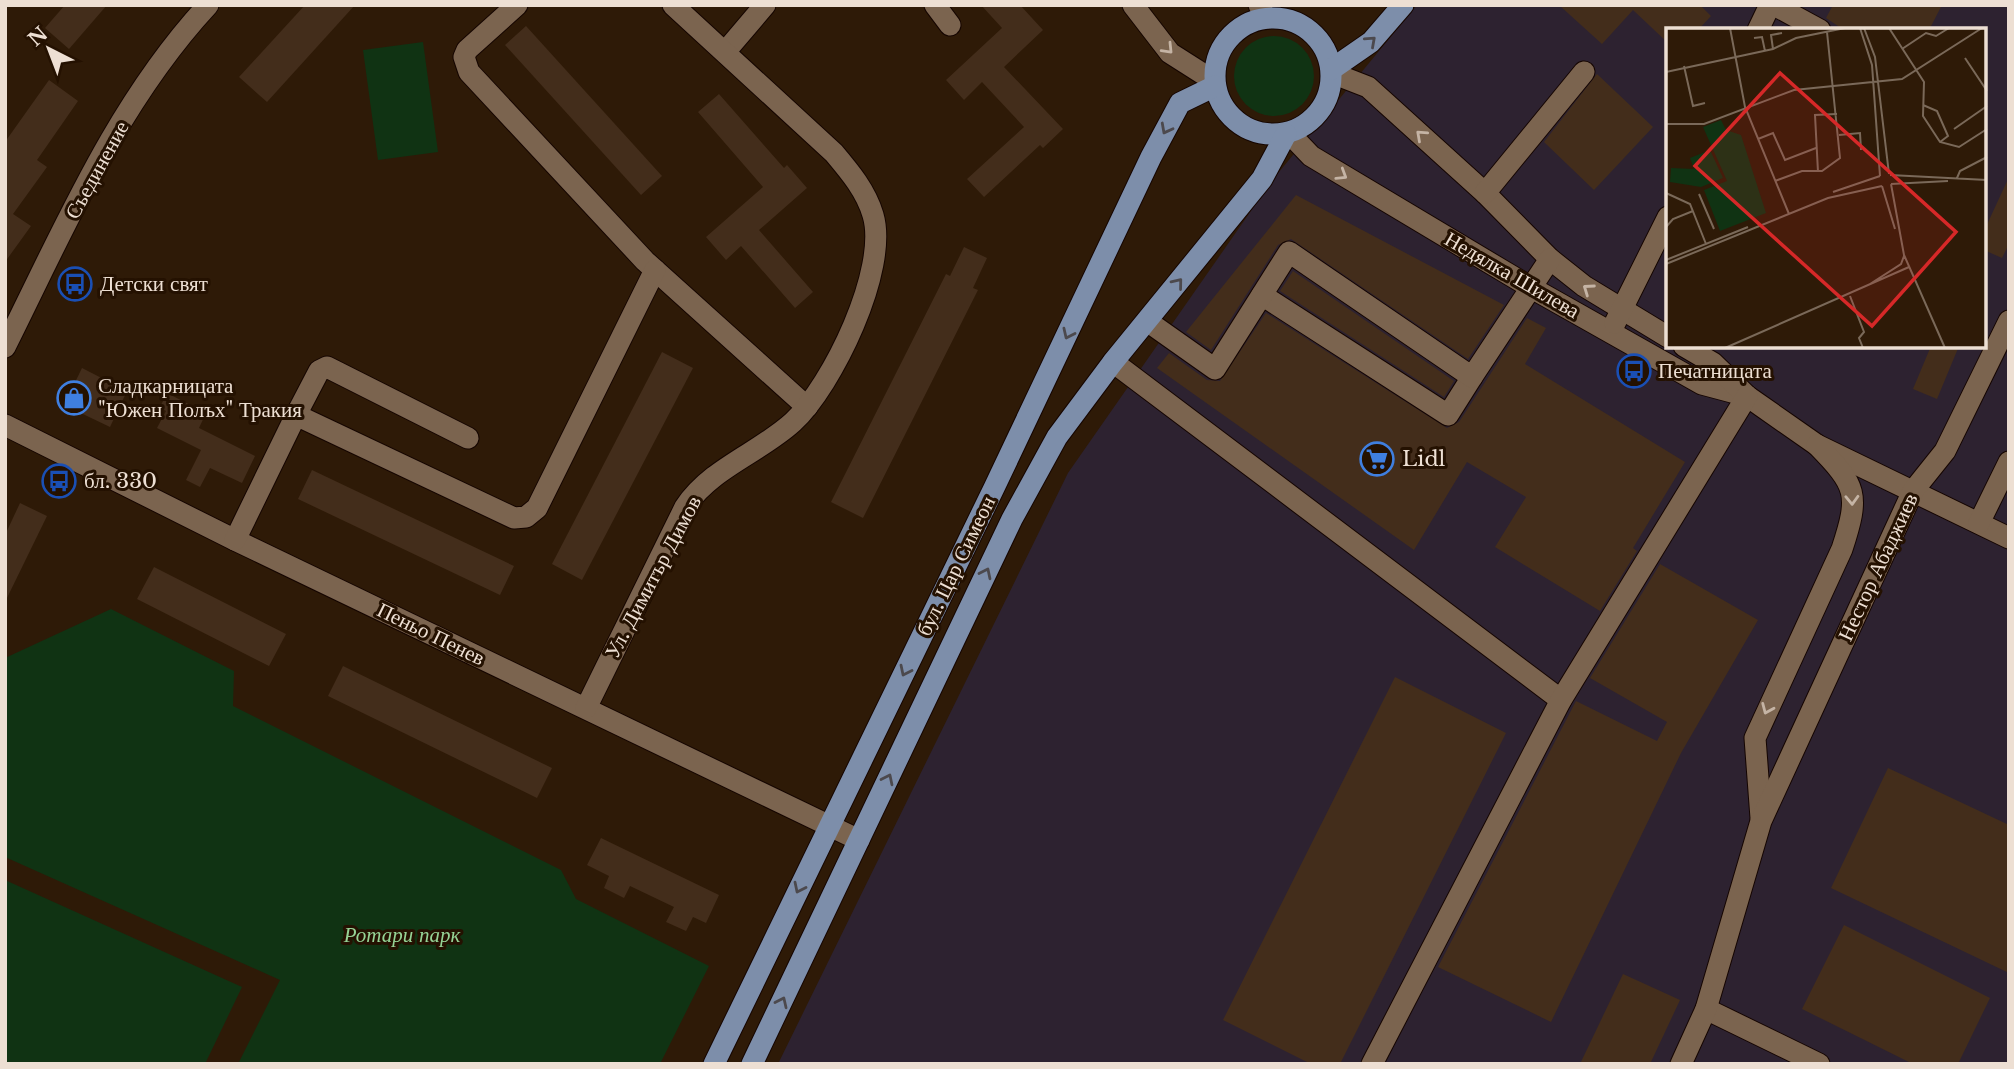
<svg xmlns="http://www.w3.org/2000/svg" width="2014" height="1069" viewBox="0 0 2014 1069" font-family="'Libre Baskerville',serif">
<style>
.industrial{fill:#2d2230;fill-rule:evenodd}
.green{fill:#103313}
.building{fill:#432d1b}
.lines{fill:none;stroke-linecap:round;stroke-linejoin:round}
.minor-casing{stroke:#150500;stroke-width:23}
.major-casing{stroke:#150500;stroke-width:23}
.minor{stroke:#7b644f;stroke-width:21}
.major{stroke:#7d8eaa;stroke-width:21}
.oneway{stroke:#4c494d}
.oneway2{stroke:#c5b4a5}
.labels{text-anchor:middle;stroke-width:6;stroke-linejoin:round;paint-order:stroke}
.street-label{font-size:21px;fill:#eddfd3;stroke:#241101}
.poi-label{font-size:21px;fill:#eddfd3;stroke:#241101;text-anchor:start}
.park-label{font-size:21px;font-style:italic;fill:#95d395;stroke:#241101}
.inset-road{fill:none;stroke:#7a6959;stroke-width:2}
.view{fill:#d62828;fill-opacity:0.15;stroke:#d62828;stroke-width:3.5}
.inset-edge{fill:none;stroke:#eddfd3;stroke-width:3.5}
</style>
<rect width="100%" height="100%" fill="#2e1a07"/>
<path class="industrial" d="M1417,5H2009V1064H778L1068,473L1274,178ZM1668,30H1984V346H1668Z"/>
<g class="green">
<circle cx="1274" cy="76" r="40"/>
<path d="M423,42L438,152L378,160L363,50Z"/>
<path d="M111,609L234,671L233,706L561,870L576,899L709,966L660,1064H238L280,980L5,857V658Z"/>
<path d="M5,880L242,987L205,1064H5Z"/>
</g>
<g class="building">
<path d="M65,5H107L69,49L45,28Z"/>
<path d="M305,5H355L267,102L239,77Z"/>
<path d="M981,5H1020L1043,30L1004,67L1063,129L1043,148L1040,145L984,197L967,179L1024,127L982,82L964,100L946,80L1002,28Z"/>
<path d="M1559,5H1700L1711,16L1698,30H1668V43L1633,10L1602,44Z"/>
<path d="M1833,5H1942L1929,30H1844L1826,18Z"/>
<path d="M526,26L662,176L641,195L505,45Z"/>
<path d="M1597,74L1653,127L1594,190L1544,142Z"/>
<path d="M49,80L78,101L37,160L47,167L13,214L31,226L5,262V142Z"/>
<path d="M719,94L784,168L787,165L807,188L759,230L813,292L795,308L741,246L726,260L706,237L763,187L698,112Z"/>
<path d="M2009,177V244L2002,258L1984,250V231Z"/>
<path d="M1296,195L1504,305L1468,359L1291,239L1278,245L1211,350L1186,332Z"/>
<path d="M964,247L987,258L973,288L978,290L863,518L831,502L946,274L950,276Z"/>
<path d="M1293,271L1454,381L1444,397L1280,291Z"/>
<path d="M1266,313L1447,428L1459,422L1527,318L1546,328L1525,364L1685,462L1633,548L1637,551L1600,611L1495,547L1526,497L1467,462L1414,550L1157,368L1169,353L1207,380L1220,381Z"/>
<path d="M1931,346H1959L1937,399L1913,389Z"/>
<path d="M662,352L693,368L582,580L552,564Z"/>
<path d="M82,368L127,391L110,427L64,405Z"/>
<path d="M167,393L206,413L199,428L255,456L242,483L210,468L200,487L186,480L201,450L157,428L166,411L160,407Z"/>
<path d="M312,470L514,566L500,595L298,499Z"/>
<path d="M20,503L47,516L5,602V535Z"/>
<path d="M1660,564L1758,620L1681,753L1551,1022L1438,967L1576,701L1657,741L1667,722L1590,678Z"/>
<path d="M154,567L286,634L269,666L137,599Z"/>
<path d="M343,666L552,768L537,798L328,696Z"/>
<path d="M1395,677L1506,733L1340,1064H1311L1223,1020Z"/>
<path d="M1888,768L2009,825V973L1831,888Z"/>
<path d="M601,838L719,895L706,923L693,917L686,931L666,922L674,907L630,886L624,898L604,888L609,876L587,865Z"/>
<path d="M1844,925L1990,998L1958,1064H1913L1802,1009Z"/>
<path d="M1623,974L1680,1000L1650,1064H1580Z"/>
</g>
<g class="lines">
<defs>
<g id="minor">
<path d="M517,5L467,50L464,57L469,72L645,261L807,407"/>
<path d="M935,5L950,25"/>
<path d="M1133,5L1170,53L1214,81"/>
<path d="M1259,5L1266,18"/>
<path d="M1774,5L1820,30"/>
<path d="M1758,30L1770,5"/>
<path d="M725,52L765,5"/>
<path d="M1332,73L1368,87L1485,193L1550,259L1584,286L1668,337"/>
<path d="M1289,133L1311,156L1530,287L1702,384L1747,396"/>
<path d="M1485,193L1584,72"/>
<path d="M1262,295L1448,415L1472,377"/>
<path d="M1147,321L1215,369L1289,252L1472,377L1550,259"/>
<path d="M1615,323L1668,217"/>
<path d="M1684,346L1713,363L1747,396L1817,445L2009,538"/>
<path d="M5,347C64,229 117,103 208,5"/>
<path d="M1113,362L1561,700"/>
<path d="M296,415L319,371L327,367L468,438"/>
<path d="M5,425L235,540L859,840"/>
<path d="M1979,523L2009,462"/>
<path d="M235,540L296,415L514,518L526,517L537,508L655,270"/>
<path d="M586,708L685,507C711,468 759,453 793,422C832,386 889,269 873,215C866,191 850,172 834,153L673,5"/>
<path d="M1761,818L1755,738L1842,549C1860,494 1857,486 1817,445"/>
<path d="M1706,1009L1819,1064"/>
<path d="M1372,1064L1561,700L1747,396"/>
<path d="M1681,1064L1706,1009L1761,821L1913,491L1945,451L2009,321"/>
</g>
<g id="major">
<circle cx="1273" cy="76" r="58"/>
<path d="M1332,69L1371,42L1403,5"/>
<path d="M714,1064L994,488L1151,157L1180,103L1215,86"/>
<path d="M752,1064L1012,519L1057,437L1113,362L1262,179L1286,134"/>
</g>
</defs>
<use href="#minor" class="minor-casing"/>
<use href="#major" class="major-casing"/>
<use href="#minor" class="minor"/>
<use href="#major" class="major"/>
</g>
<defs><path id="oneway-chevron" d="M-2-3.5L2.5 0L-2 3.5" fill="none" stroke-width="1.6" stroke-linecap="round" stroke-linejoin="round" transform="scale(1.75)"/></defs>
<g class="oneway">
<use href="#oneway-chevron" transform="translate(1371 41) rotate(-42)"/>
<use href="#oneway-chevron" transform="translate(1166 129) rotate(118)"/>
<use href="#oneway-chevron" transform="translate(1178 283) rotate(-51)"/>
<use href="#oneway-chevron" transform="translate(1068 334) rotate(115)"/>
<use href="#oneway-chevron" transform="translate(986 573) rotate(-64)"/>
<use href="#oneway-chevron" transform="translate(905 671) rotate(116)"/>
<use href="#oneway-chevron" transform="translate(888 779) rotate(-64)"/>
<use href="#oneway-chevron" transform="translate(799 888) rotate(116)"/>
<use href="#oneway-chevron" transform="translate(782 1002) rotate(-65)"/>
</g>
<g class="oneway2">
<use href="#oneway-chevron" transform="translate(1168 49) rotate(46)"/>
<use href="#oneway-chevron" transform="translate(1421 135) rotate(-138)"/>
<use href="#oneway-chevron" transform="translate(1342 175) rotate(32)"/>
<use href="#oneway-chevron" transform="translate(1588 289) rotate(-145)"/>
<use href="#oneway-chevron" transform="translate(1852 500) rotate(88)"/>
<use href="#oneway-chevron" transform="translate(1767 709) rotate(113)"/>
</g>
<defs>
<symbol id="bus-ring" viewBox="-11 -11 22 22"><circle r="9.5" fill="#241101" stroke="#1a4fb4" stroke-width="1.5"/><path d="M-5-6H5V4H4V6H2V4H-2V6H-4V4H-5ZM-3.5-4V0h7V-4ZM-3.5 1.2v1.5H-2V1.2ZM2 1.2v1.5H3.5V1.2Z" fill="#1a4fb4"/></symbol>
<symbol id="shop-ring" viewBox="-11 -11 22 22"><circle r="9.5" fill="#241101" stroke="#3f7fe0" stroke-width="1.5"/><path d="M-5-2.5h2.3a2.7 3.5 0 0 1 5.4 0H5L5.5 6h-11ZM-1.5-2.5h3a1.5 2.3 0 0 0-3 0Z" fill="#3f7fe0"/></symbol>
<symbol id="supermarket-ring" viewBox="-11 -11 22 22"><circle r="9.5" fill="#241101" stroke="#3f7fe0" stroke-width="1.5"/><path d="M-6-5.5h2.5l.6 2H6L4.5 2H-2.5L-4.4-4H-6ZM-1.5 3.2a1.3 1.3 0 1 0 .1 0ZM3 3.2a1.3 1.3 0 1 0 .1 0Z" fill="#3f7fe0"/></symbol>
</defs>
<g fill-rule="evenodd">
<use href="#bus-ring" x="56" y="265" width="38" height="38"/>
<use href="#bus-ring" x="1615" y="352" width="38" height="38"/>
<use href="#shop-ring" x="55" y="379" width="38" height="38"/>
<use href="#supermarket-ring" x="1358" y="440" width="38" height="38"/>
<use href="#bus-ring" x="40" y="462" width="38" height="38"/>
</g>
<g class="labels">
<g class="street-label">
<text transform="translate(97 170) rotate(-61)" y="7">Съединение</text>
<text transform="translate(1512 275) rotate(30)" y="7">Недялка Шилева</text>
<text transform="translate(956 566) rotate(-64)" y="7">бул. Цар Симеон</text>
<text transform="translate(1878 567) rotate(-65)" y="7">Нестор Абаджиев</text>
<text transform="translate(653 577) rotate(-62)" y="7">Ул. Димитър Димов</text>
<text transform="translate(431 634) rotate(26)" y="7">Пеньо Пенев</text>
</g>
<g class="poi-label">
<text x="100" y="291">Детски свят</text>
<text x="1658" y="378">Печатницата</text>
<text x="98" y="393">Сладкарницата<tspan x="98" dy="24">"Южен Полъх" Тракия</tspan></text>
<text x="1402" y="466">Lidl</text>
<text x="84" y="488">бл. 330</text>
</g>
<g class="park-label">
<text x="402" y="942">Ротари парк</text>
</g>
</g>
<g transform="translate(1666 28)">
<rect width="320" height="320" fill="#2e1a07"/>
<path d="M55,92L60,102L75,107L100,185L54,203L38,162L61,153L37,99ZM44,122L57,150L35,159L4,154L5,140L28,141L24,130Z" fill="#103313"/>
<path class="inset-road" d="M64,0L79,79L123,186M194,0L206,37L214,148M198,0L209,29L223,146M223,0L258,54L257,88L274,114L293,119L321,101M88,10L96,9L99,23M107,21L105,7L116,5M236,21L260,5L270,8L283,0M299,30L321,63M18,38L27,78L39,75M0,44L107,21L130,10L179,0M257,77L271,83L282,108L274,114M0,96H38L128,62L236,51L316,0M288,101L321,78M173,107L194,105L195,122M92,111L107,105L119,132L150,120M152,144L149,87L171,86M224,147L321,152M291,150L294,143L321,129M109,153L136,143H156L174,130L161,4M225,156L238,227L279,320M225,156L282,153M216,158L229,201M167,164L214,148M0,165L24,176L40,216M33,166L48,201M0,199L7,191L27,183M0,232L82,199M0,236L162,170L216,158M204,256L235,236L238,228M184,268L198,304L193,310L197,320M59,320L243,239"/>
<path class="view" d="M114,45L290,204L206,298L29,138Z"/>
<rect width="320" height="320" class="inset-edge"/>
</g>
<rect width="2014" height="1069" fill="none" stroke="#eddfd3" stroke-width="14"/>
<g transform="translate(49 49) rotate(318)" stroke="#241101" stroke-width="5" paint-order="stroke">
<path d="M0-5L12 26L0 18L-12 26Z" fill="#eddfd3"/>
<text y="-10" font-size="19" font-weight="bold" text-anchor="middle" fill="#eddfd3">N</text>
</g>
</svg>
